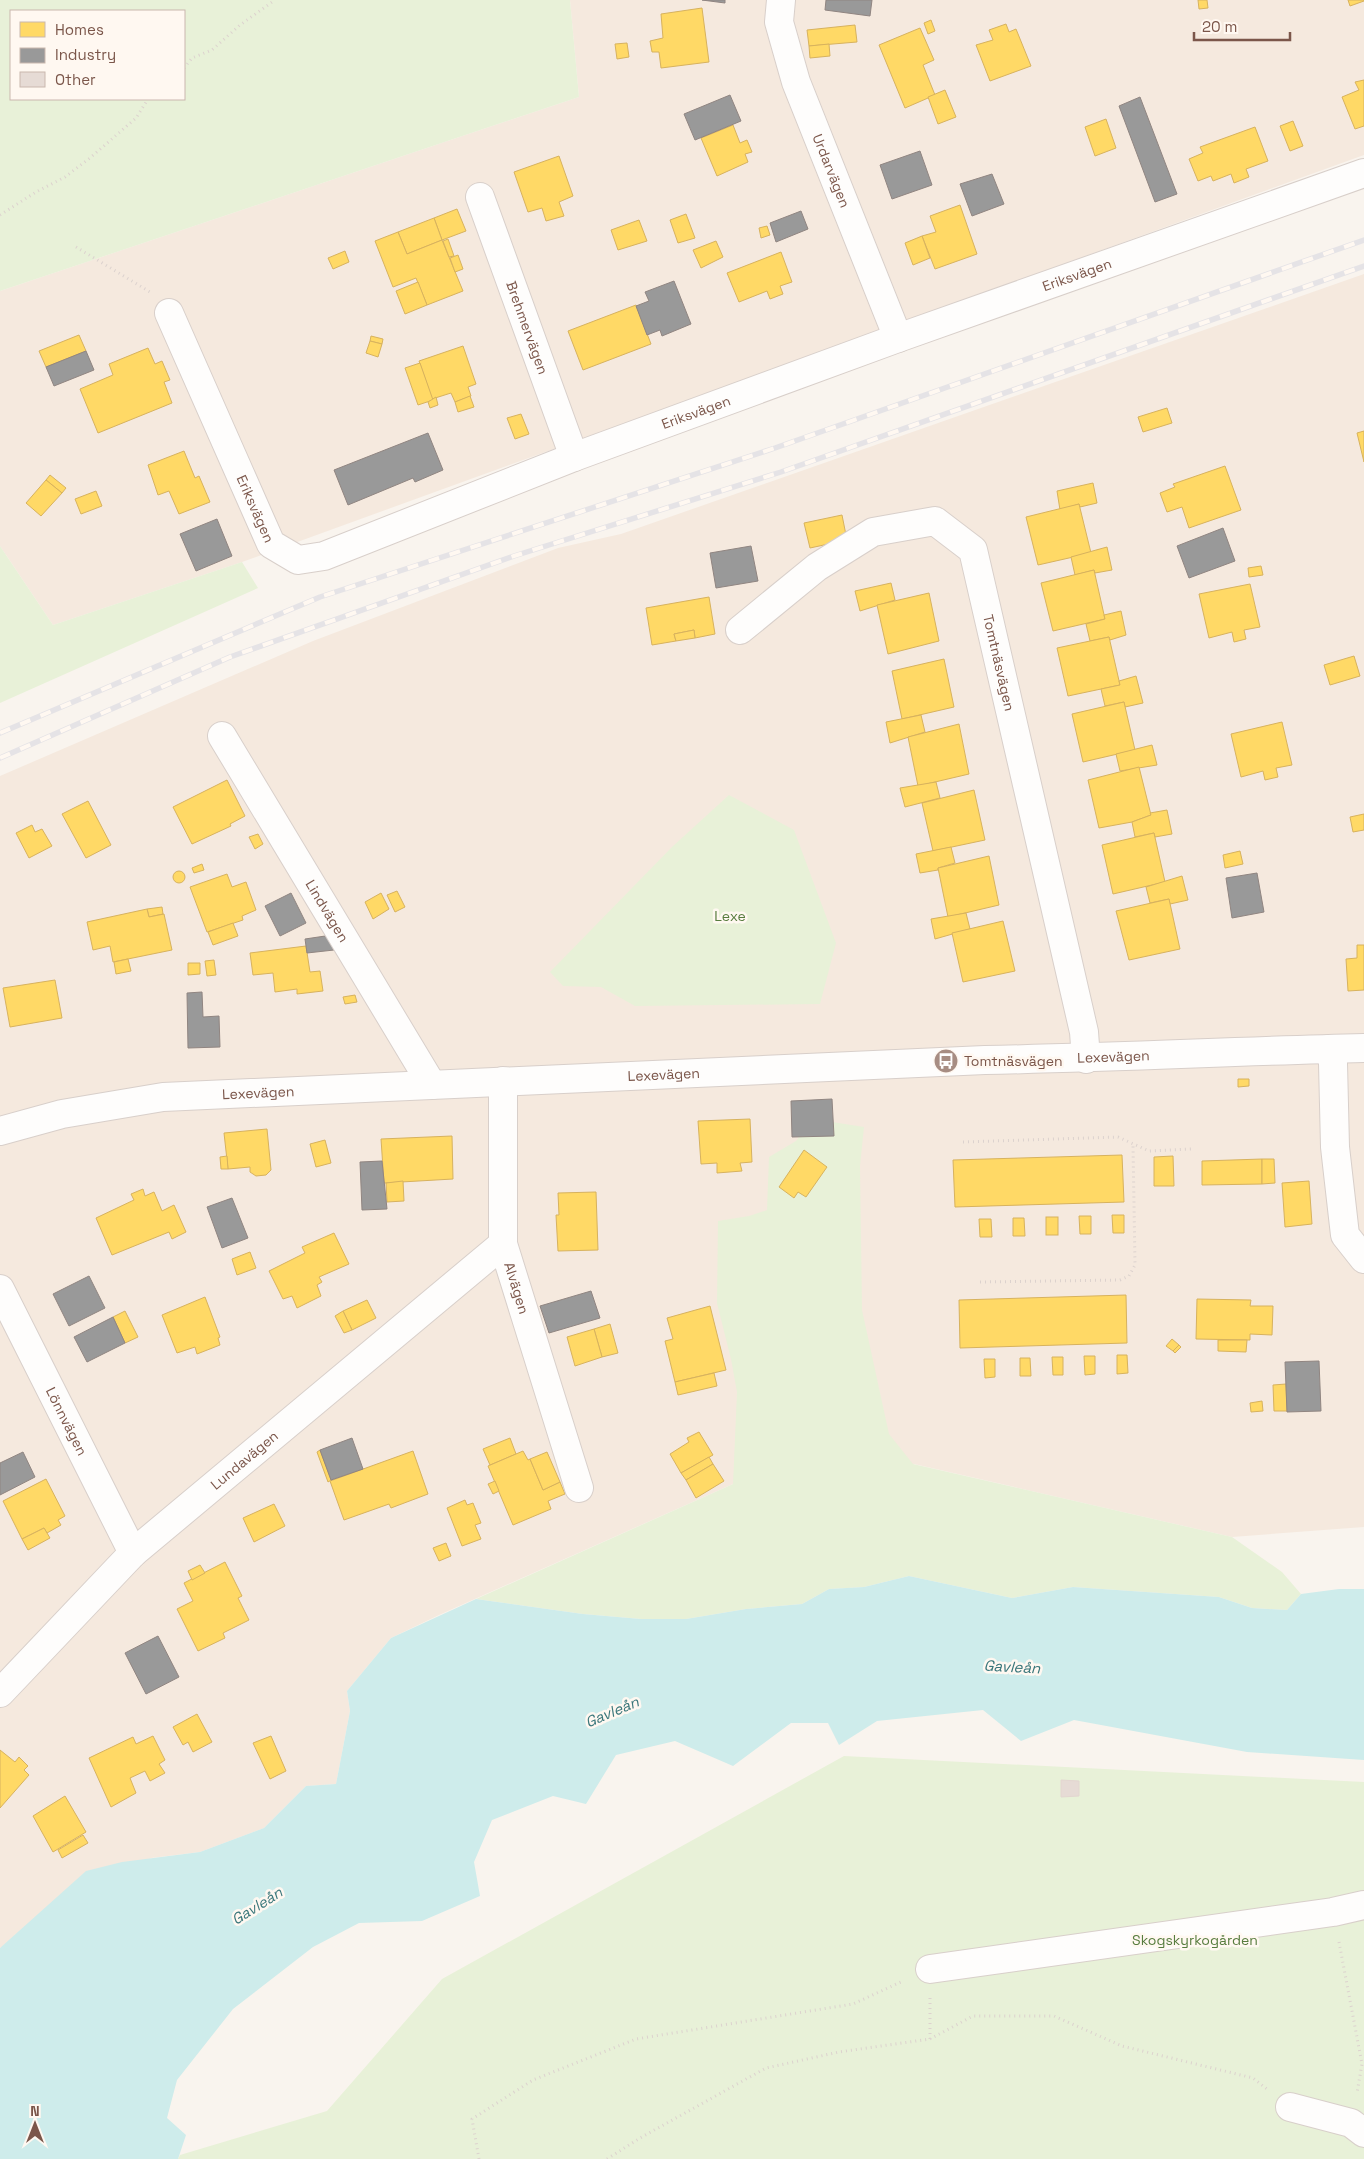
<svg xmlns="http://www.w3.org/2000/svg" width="1364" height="2159" viewBox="0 0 1364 2159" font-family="'Space Grotesk',sans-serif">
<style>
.residential{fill:#f5e9de}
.green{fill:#e8f1d8;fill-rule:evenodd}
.water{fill:#ceeceb}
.homes{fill:#ffd966;stroke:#d7b25e}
.industry{fill:#999;stroke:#908581}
.building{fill:#e6dbd5;stroke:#e3d6d0}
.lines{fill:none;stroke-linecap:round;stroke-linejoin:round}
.minor-casing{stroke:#d8cfca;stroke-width:30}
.path{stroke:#dcd2ce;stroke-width:3;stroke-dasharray:1 4;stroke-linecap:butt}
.minor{stroke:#fefdfc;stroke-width:28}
.rail-casing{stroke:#e5e3e6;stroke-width:5.5}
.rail{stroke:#fff8f1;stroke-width:4;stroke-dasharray:11;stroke-linecap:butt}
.labels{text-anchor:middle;stroke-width:5;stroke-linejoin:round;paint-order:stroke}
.street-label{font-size:14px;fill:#7b564a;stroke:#fff8f1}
.park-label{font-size:14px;fill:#577c3e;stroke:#fff8f1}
.poi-label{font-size:14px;fill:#7b564a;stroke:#fff8f1;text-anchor:start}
.water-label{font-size:15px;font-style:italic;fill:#39767a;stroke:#fff8f1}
</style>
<rect width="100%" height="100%" fill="#f9f4ee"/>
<g class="residential">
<path d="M570,0H1364V155L242,562L53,625L0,546V291L579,97Z"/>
<path d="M1364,274V1527L1232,1537L914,1464L733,1484L439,1615L391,1638L347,1691L350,1711L336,1784L306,1786L264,1828L200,1852L151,1858L0,1948V776L313,641L558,548L621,534Z"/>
</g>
<g class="green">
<path d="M0,0H570L579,97L0,291ZM11,11H184V99H11Z"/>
<path d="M0,546L53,625L242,562L258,588L0,703Z"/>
<path d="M729,795L794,830L836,943L820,1004L635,1006L601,987L563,986L550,972L672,847Z"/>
<path d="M813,1119L864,1127L860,1166L862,1310L889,1434L913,1464L1232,1537L1282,1572L1301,1594L1287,1610L1252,1608L1219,1597L1073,1587L1012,1598L909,1576L864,1587L829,1589L802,1604L746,1609L686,1619H641L583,1614L476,1599L733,1484L737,1392L731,1359L717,1303L718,1221L749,1216L767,1210L769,1157L796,1141Z"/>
<path d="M844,1756L1364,1782V2159H178L180,2155L327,2111L442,1979Z"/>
</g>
<path class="water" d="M909,1576L1012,1598L1073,1587L1219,1597L1252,1608L1287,1610L1301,1594L1339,1589H1364V1760L1247,1752L1074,1720L1021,1741L983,1710L877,1721L839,1745L828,1723H791L733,1766L675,1741L616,1755L586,1804L553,1796L492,1820L474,1862L480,1896L422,1921L359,1923L313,1947L233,2009L177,2080L167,2118L186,2135L178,2159H0V1948L86,1871L122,1862L200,1852L264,1828L306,1786L336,1784L350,1711L347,1691L391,1638L476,1599L583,1614L641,1619H686L746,1609L802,1604L829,1589L864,1587Z"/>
<g class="homes">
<path d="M1198,0H1207L1208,8L1199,9Z"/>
<path d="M1348,0H1364V1L1350,6Z"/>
<path d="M702,8L709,62L661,68L659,52H652L650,41L663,38L661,14Z"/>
<path d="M931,20L935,31L928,34L924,23Z"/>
<path d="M1006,24L1009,32L1016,29L1031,66L990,81L976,45L993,40L989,30Z"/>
<path d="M855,25L857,42L809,46L807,30Z"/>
<path d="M920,28L934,60L923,65L935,95L905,108L879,45Z"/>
<path d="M627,43L629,57L617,59L615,44Z"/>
<path d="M829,44L830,56L810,58L809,46Z"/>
<path d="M1364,80V126L1355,129L1342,97L1359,90L1355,82Z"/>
<path d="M945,90L956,117L938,124L928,97Z"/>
<path d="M1106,119L1116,148L1095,156L1085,127Z"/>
<path d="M1293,121L1303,146L1290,151L1280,126Z"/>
<path d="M733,125L740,143L747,140L752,152L745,154L748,162L717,176L701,138Z"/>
<path d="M1255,127L1268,161L1246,169L1249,177L1234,183L1231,174L1213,181L1211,176L1198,181L1189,159L1203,153L1200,147Z"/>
<path d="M559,156L573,196L559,202L564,216L546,221L542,208L528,212L514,172Z"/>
<path d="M960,205L977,254L935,269L922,236L936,232L930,216Z"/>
<path d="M457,209L466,231L442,240L434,218Z"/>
<path d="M686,214L695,238L678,243L670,220Z"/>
<path d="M434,218L442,240L407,254L398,232Z"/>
<path d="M639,220L647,241L618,250L611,230Z"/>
<path d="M767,226L770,235L761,238L759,228Z"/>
<path d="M398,232L407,254L442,240L463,291L427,305L416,278L393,287L375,241Z"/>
<path d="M922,236L930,258L913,265L905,243Z"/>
<path d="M448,239L454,256L449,257L443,241Z"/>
<path d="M716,241L723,257L701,268L693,250Z"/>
<path d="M345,251L349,262L333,269L328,258Z"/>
<path d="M781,252L792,282L780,286L783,294L770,299L767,291L739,302L727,273Z"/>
<path d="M458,255L463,269L455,272L450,258Z"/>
<path d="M418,282L427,305L405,314L396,291Z"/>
<path d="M636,305L651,344L583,370L568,331Z"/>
<path d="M79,335L86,351L46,367L39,351Z"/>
<path d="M371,336L383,339L382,344L370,341Z"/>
<path d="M370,341L382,344L378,357L366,353Z"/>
<path d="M463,346L476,384L468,387L471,396L455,402L451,393L432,399L419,361Z"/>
<path d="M148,348L155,364L162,361L170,380L164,382L172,403L98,433L80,389L113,375L109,364Z"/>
<path d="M420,363L433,400L418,405L405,368Z"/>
<path d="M470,396L474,407L458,412L455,402Z"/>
<path d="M436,397L438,405L430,408L428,402Z"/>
<path d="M1167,408L1172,423L1143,432L1138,417Z"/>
<path d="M521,414L529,434L515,439L507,418Z"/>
<path d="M1364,431V462L1357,433Z"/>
<path d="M184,451L195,478L199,476L210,502L179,514L169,491L158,495L148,465Z"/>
<path d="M1225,466L1241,510L1189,528L1182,507L1167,512L1160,493L1175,487L1173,484Z"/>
<path d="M50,475L66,488L62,493L46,480Z"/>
<path d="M46,480L62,493L41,516L26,503Z"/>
<path d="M1093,483L1097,503L1080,507L1079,504L1060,510L1057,491Z"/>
<path d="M96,491L102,506L81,514L75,499Z"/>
<path d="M1079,504L1091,553L1038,565L1026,517Z"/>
<path d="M842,515L847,540L810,548L804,523Z"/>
<path d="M1107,547L1112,570L1095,573L1094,570L1075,575L1071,557Z"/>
<path d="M1261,566L1263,575L1249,577L1248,568Z"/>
<path d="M1094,570L1105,619L1053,631L1041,583Z"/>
<path d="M891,583L895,600L860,611L855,591Z"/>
<path d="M1250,584L1260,627L1244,630L1246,639L1234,642L1232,632L1209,638L1199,594Z"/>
<path d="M929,593L939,641L888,654L877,605Z"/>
<path d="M709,597L715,634L695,638L694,630L674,634L676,641L652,645L646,608Z"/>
<path d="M1121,611L1126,635L1110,640L1109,637L1090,641L1086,624L1105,619L1104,615Z"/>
<path d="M694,630L695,638L676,641L674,634Z"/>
<path d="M1109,637L1120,685L1068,696L1057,648Z"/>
<path d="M1354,656L1360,676L1330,685L1324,665Z"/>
<path d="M944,659L954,707L902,719L892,671Z"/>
<path d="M1136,676L1143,703L1125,707L1124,702L1105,706L1101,689L1120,685L1119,681Z"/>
<path d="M1124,702L1135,750L1083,762L1072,714Z"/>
<path d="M921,715L925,732L890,743L886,722Z"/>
<path d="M1282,722L1292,765L1276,768L1278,777L1265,780L1263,771L1241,777L1231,734Z"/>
<path d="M959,724L969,774L918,786L908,737Z"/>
<path d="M1152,745L1157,765L1120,771L1116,754Z"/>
<path d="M1139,767L1151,815L1132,822L1099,828L1088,780Z"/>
<path d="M227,780L245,816L230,824L231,826L192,844L173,807Z"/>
<path d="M936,782L940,798L905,807L900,788Z"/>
<path d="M974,790L985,840L933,851L922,803Z"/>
<path d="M88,801L111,845L86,858L62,814Z"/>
<path d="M1167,810L1172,834L1155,837L1154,833L1135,837L1132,822L1151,815L1150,813Z"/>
<path d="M1364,814V830L1353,832L1350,817Z"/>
<path d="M32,825L35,832L42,829L52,846L29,858L16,833Z"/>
<path d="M1154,833L1165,882L1113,894L1102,845Z"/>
<path d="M258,834L263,844L255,849L249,837Z"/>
<path d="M951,847L955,863L938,868V870L920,873L916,854Z"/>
<path d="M1240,851L1243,864L1225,868L1223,855Z"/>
<path d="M989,856L999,905L948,917L938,868Z"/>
<path d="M202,864L204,870L194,873L192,868Z"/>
<circle cx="179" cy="877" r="6"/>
<path d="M227,874L232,887L246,882L256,910L242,916L243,920L207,932L190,887Z"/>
<path d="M1182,876L1188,900L1170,904L1169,899L1150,903L1146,887Z"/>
<path d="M397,891L405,907L395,912L387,895Z"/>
<path d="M381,893L389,909L373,919L365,902Z"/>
<path d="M1169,899L1180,949L1129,960L1116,911Z"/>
<path d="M162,907L163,914L149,917L147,909Z"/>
<path d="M147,909L149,917L164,914L172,950L113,962L110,946L93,950L87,922Z"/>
<path d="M966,913L970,929L935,939L931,919Z"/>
<path d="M1003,921L1015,971L963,982L952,933Z"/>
<path d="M233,923L238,936L213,945L208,932Z"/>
<path d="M1357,945H1364V990L1348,991L1346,959L1357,958Z"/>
<path d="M306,946L310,972L320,971L323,991L297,994V989L275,992L273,973L253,975L250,953Z"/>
<path d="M128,959L131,971L116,974L114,962Z"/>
<path d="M214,960L216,975L207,976L205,961Z"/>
<path d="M188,963H200V974L188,975Z"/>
<path d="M55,980L62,1018L10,1027L3,988Z"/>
<path d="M355,995L357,1002L345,1004L343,997Z"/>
<path d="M1238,1079H1249V1086L1238,1087Z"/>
<path d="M750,1119L752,1162L740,1163L742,1171L717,1173V1163L701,1164L698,1121Z"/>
<path d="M267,1129L271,1170L266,1175L256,1176L250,1172V1167L228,1169L224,1133Z"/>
<path d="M452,1136L453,1179L384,1183L381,1139Z"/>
<path d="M325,1140L331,1163L316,1167L310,1144Z"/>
<path d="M804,1150L827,1167L806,1197L798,1192L794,1198L779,1187Z"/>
<path d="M1122,1155L1124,1202L955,1207L953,1160Z"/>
<path d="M227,1156L228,1169H221L220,1157Z"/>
<path d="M1173,1156L1174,1186H1154V1157Z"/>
<path d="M1262,1159V1184L1202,1185V1161Z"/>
<path d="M1262,1159H1274L1275,1183L1262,1184Z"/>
<path d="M403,1181L404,1201L387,1202L386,1183Z"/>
<path d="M1309,1181L1312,1224L1285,1227L1282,1183Z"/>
<path d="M143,1189L145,1196L154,1192L162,1211L174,1205L186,1232L172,1239L169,1232L112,1255L96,1218L134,1200L131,1194Z"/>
<path d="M596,1192L598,1250L558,1251L556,1215H559L558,1193Z"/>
<path d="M1112,1215H1124V1233H1113Z"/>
<path d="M1079,1216H1091V1234H1080Z"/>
<rect x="1046" y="1217" width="12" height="18"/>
<path d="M1013,1218H1024L1025,1236H1013Z"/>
<path d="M979,1219H991L992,1237H980Z"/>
<path d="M334,1233L349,1264L319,1277L322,1282L317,1285L321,1296L297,1308L292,1296L283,1299L269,1271L305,1253L302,1247Z"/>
<path d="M250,1252L256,1268L237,1275L232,1259Z"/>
<path d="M1126,1295L1127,1343L960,1348L959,1300Z"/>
<path d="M205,1297L220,1337L218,1338L220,1345L197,1354L195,1347L177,1353L162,1315Z"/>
<path d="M1197,1299L1251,1300L1250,1306H1273L1272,1335L1250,1334V1340L1196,1339Z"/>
<path d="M367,1300L376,1318L352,1330L343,1311Z"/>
<path d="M710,1306L726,1370L675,1382L665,1341L673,1339L667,1318Z"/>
<path d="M125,1311L138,1337L125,1343L113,1317Z"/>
<path d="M343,1311L352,1330L344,1333L335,1316Z"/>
<path d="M610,1324L618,1353L602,1357L594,1329Z"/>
<path d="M594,1329L602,1357L575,1366L567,1337Z"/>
<path d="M1172,1339L1179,1345L1173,1351L1166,1346Z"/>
<path d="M1218,1340H1247L1246,1352L1218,1351Z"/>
<path d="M1179,1345L1181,1347L1175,1353L1173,1351Z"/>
<path d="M1117,1355H1127L1128,1373L1117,1374Z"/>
<path d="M1084,1356H1095V1374L1085,1375Z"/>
<path d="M1052,1357H1063V1375H1053Z"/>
<path d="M1020,1358H1030L1031,1376H1020Z"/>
<path d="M984,1359H995V1377L985,1378Z"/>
<path d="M714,1373L717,1386L678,1395L675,1382Z"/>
<path d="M1286,1384L1287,1411H1274L1273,1385Z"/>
<path d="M1262,1401L1263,1411L1251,1412L1250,1403Z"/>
<path d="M699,1432L713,1455L681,1473L670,1454L689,1442L687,1438Z"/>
<path d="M510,1438L516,1454L490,1465L483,1449Z"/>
<path d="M320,1450L331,1480L328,1482L317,1452Z"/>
<path d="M413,1451L428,1494L391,1508L389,1504L344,1520L330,1481Z"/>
<path d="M523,1451L528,1460L530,1459L543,1490L560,1482L565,1494L548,1501L551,1509L513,1525L488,1466Z"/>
<path d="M547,1452L560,1482L543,1490L530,1459Z"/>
<path d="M709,1457L713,1464L686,1480L681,1473Z"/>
<path d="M713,1464L724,1481L696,1498L686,1480Z"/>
<path d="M46,1479L65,1516L58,1520L61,1525L47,1533L44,1528L22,1539L3,1501Z"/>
<path d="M495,1481L499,1491L493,1494L488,1484Z"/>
<path d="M465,1500L467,1505L473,1503L481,1523L475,1525L481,1539L462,1546L447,1508Z"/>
<path d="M274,1504L285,1526L254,1542L243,1518Z"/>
<path d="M44,1528L50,1538L28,1550L22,1539Z"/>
<path d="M446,1543L451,1556L439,1561L433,1548Z"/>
<path d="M225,1562L242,1596L238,1598L249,1620L223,1633L225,1638L198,1651L177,1609L193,1601L184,1583Z"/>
<path d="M200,1565L205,1573L192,1580L188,1571Z"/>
<path d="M197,1714L212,1742L193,1752L188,1742L183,1745L173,1727Z"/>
<path d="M153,1736L165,1760L159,1764L165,1773L150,1781L145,1771L130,1778L136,1793L111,1807L89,1758L133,1737L136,1744Z"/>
<path d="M271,1736L286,1771L270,1779L253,1743Z"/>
<path d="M0,1750L15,1762L19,1757L28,1766L24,1770L29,1775L0,1808Z"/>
<path d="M65,1796L86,1832L53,1852L33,1816Z"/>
<path d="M83,1835L88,1843L62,1858L58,1850Z"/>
</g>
<g class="industry">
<path d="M702,0H725V3Z"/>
<path d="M826,0H872L870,16L825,10Z"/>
<path d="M730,95L741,121L695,140L684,114Z"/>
<path d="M1140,97L1177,194L1155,202L1119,106Z"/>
<path d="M920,151L932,185L892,199L880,165Z"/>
<path d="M992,174L1004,204L972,216L960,184Z"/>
<path d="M801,211L808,229L776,242L770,223Z"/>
<path d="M674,281L691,324L662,336L660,330L647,335L636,306L649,301L645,292Z"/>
<path d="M86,351L94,370L54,386L46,367Z"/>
<path d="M428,433L443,470L415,482L413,478L348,505L334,470Z"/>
<path d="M217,519L232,556L196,571L180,534Z"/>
<path d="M1223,528L1235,561L1189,578L1177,546Z"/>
<path d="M751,546L758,581L716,588L710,553Z"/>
<path d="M1257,873L1264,912L1232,918L1226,878Z"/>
<path d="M291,893L306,923L280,936L265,906Z"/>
<path d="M332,935L334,950L307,953L305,939Z"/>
<path d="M202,992L203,1017L219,1016L220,1047L188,1048L187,993Z"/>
<path d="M832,1099L834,1136L792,1137L791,1101Z"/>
<path d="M382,1161L387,1209L362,1210L360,1162Z"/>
<path d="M232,1198L248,1238L222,1248L207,1207Z"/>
<path d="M89,1276L105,1308L69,1326L53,1294Z"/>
<path d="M591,1291L600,1318L549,1333L540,1306Z"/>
<path d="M113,1317L125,1343L87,1362L74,1337Z"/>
<path d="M1319,1361L1321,1411L1287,1412L1285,1362Z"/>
<path d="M352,1438L363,1469L331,1480L320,1450Z"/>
<path d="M23,1452L35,1477L0,1495V1463Z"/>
<path d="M158,1636L179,1677L146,1694L125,1653Z"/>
</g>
<path class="building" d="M1061,1780L1079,1781V1796L1061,1797Z"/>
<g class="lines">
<defs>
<g id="minor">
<path id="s1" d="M781,0L779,22L796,82L898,338"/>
<path id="s2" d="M480,197L574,457"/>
<path id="s3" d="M169,313L271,544L298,560L324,556L574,457L898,338L1364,173"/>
<path id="s4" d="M740,630L817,567L873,532L935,521L973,550L1084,1032L1086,1059"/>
<path id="s5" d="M222,736L432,1085"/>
<path d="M1330,1049L1333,1063L1335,1147L1345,1235L1364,1259"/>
<path id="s6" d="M503,1081V1244L579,1488"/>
<path id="s7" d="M0,1131L62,1114L163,1097L985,1060C1111,1058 1237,1051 1364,1048"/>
<path id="s8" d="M0,1289L133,1553"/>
<path id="s9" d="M0,1693L133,1553L503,1244"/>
<path d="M930,1969L1333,1912L1364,1905"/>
<path d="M1290,2107L1351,2123L1364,2133"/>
</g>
</defs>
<use href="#minor" class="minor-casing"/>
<g class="path">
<path d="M184,68L192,58L212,50L240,25L275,0"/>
<path d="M0,215L36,192L65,177L90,158L136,118L148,99"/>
<path d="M76,247L150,292"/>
<path d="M963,1142L1118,1137L1149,1151L1192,1149"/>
<path d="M980,1282L1120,1280L1129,1276L1135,1265L1133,1145"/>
<path d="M1339,1942L1362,2064L1357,2093"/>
<path d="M930,2039L973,2016H1054L1122,2046L1253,2078L1267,2089"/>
<path d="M479,2159L472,2119L533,2080L636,2039L853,2004L903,1981"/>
<path d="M607,2159L640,2138L766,2068L839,2052L930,2039V1998"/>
</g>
<use href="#minor" class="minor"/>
<defs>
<g id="rail">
<path d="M0,733L320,597L775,448L1364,240"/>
<path d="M0,758L230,657L514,556L781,472L1364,266"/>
</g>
</defs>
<use href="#rail" class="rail-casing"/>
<use href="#rail" class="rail"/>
</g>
<defs>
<symbol id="bus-disc" viewBox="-11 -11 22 22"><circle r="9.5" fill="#a78d83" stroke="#fff8f1"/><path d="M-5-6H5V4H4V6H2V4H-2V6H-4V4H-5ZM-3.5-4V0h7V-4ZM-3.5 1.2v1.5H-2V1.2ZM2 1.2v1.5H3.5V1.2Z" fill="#fff"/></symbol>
</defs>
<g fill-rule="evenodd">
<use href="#bus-disc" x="932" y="1047" width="28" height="28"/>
</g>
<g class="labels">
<g class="street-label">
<text dy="5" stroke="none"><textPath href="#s1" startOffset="180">Urdarvägen</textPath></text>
<text dy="5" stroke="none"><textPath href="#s3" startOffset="1114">Eriksvägen</textPath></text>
<text dy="5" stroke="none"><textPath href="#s2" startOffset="139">Brehmervägen</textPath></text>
<text dy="5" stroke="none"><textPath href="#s3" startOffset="709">Eriksvägen</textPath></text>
<text dy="5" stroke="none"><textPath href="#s3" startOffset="214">Eriksvägen</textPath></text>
<text dy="5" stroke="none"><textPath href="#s4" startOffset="392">Tomtnäsvägen</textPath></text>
<text dy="5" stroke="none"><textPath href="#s5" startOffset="204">Lindvägen</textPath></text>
<text dy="5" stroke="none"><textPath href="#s7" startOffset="1118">Lexevägen</textPath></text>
<text dy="5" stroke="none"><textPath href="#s7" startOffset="668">Lexevägen</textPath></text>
<text dy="5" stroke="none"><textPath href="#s7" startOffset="262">Lexevägen</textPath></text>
<text dy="5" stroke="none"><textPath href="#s6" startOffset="209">Alvägen</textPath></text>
<text dy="5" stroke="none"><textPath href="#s8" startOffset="148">Lönnvägen</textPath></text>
<text dy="5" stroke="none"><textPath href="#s9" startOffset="338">Lundavägen</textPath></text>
</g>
<g class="park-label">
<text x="730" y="921">Lexe</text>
<text x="1195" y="1945">Skogskyrkogården</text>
</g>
<g class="poi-label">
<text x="964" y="1066">Tomtnäsvägen</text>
</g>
<g class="water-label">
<text transform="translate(1012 1667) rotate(3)" y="5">Gavleån</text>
<text transform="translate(612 1712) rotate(-23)" y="5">Gavleån</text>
<text transform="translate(257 1906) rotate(-32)" y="5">Gavleån</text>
</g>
</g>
<rect x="10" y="10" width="175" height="90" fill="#fff8f1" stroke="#cab7ae"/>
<rect x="20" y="22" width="25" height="15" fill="#ffd966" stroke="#cab7ae"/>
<text x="55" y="35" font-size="15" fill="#7b564a">Homes</text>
<rect x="20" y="48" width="25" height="15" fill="#999999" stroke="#cab7ae"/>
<text x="55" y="60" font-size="15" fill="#7b564a">Industry</text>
<rect x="20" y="72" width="25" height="15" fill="#e6dbd5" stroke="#cab7ae"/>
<text x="55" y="85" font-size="15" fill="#7b564a">Other</text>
<g transform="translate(35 2124)" stroke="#fff8f1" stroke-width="4" paint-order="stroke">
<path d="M0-4L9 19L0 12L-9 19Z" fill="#7b564a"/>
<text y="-8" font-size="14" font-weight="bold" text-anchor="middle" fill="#7b564a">N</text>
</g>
<path d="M1194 32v8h96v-8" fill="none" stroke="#7b564a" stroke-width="2.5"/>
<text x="1202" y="32" font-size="15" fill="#7b564a" stroke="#fff8f1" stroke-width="4" paint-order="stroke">20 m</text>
</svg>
